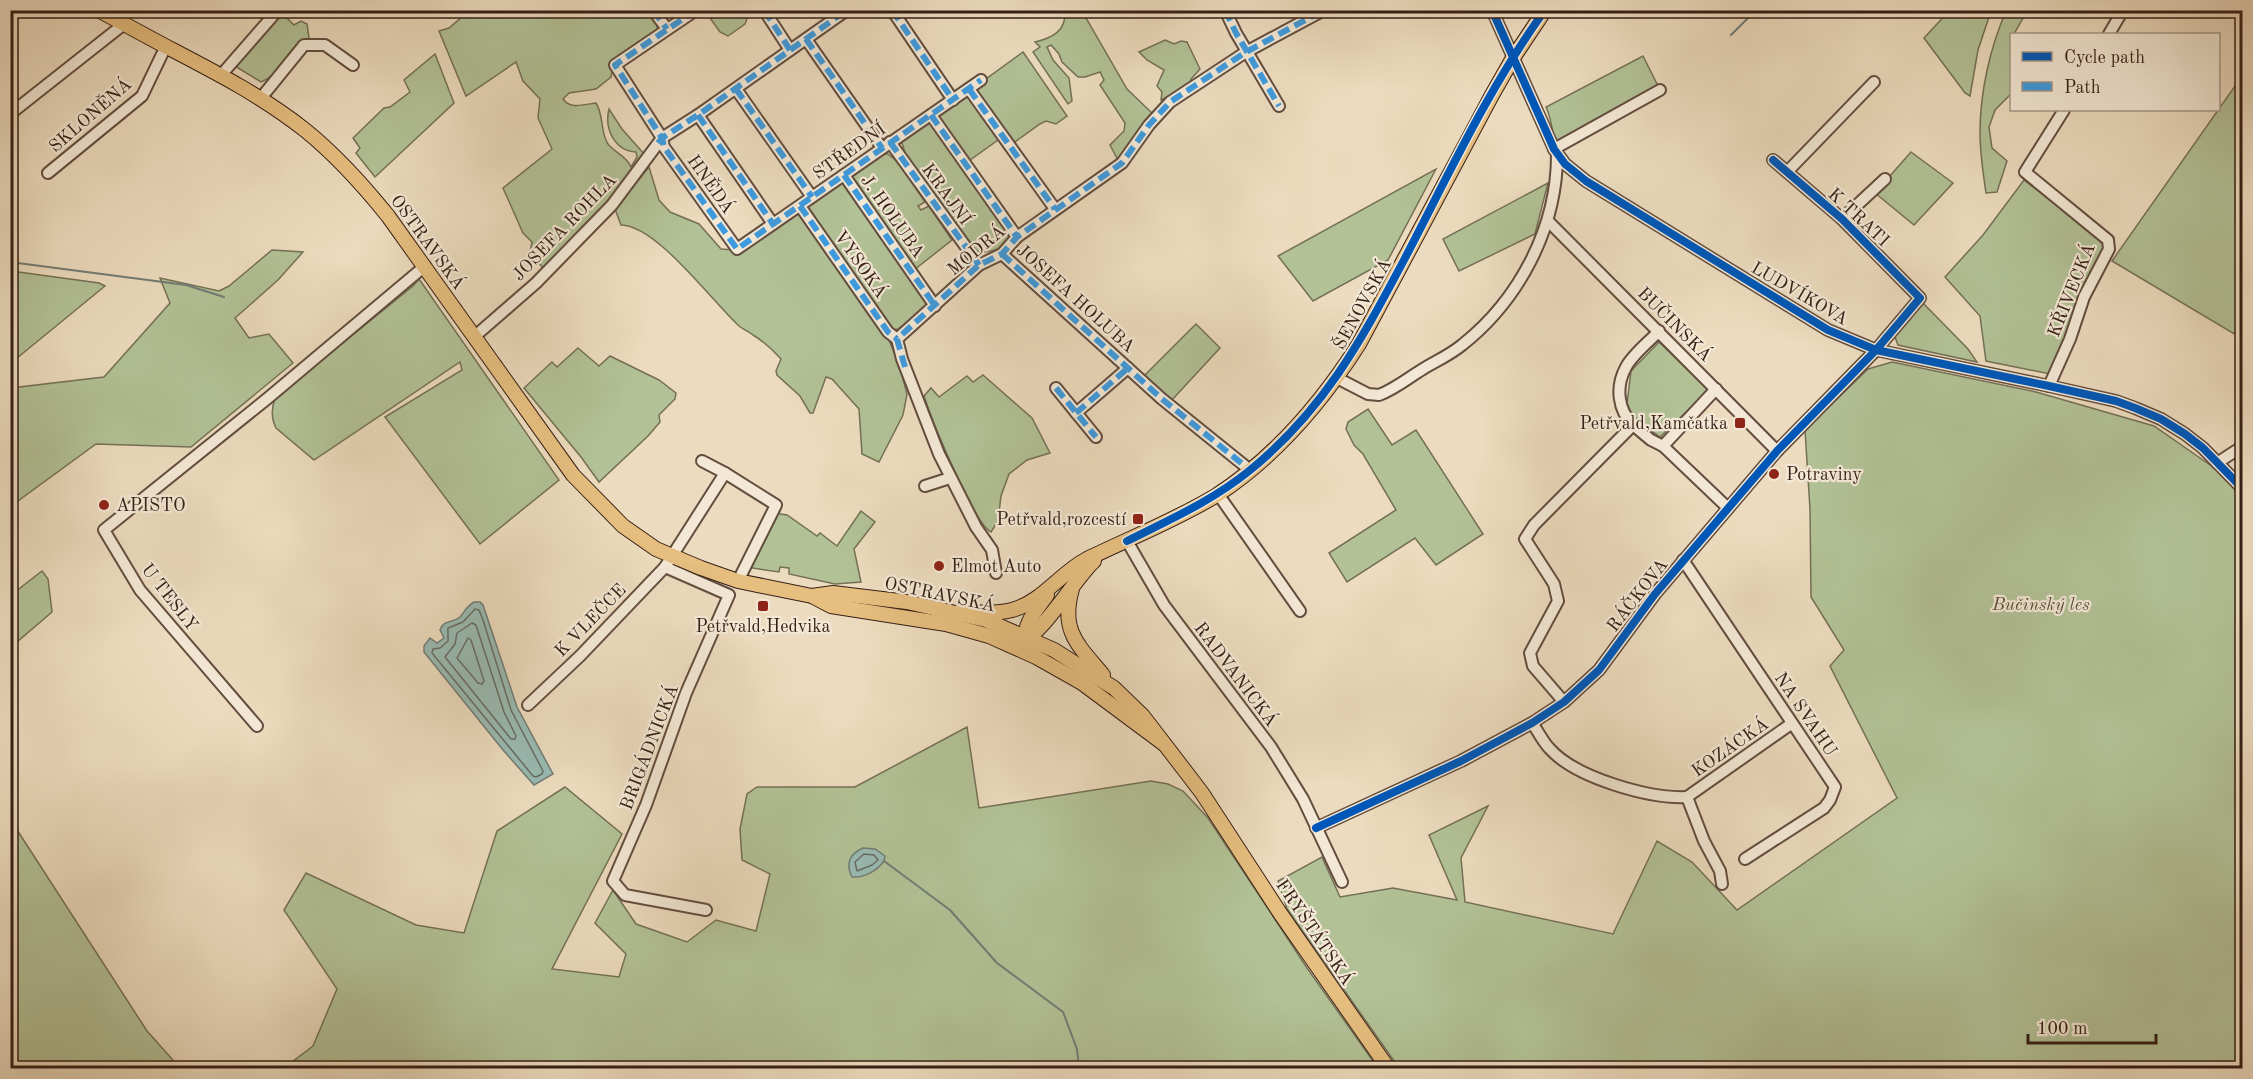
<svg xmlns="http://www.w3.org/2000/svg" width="2253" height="1079" viewBox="0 0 2253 1079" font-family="'Old Standard TT',serif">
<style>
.green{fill:#b2c196;stroke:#747056;stroke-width:1.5}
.water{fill:#99bbb4;stroke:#717c74;stroke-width:1.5}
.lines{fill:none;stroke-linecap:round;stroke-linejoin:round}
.shore{stroke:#676c64;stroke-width:1.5}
.stream{stroke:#717c74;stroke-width:2}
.minor-casing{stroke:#634d3f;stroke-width:14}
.major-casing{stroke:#351e15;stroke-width:16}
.minor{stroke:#f3e8d5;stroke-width:10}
.major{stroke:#e6be7f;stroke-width:14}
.quiet{stroke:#3e9bdf;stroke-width:6;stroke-dasharray:12 6;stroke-linecap:butt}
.cycleway-casing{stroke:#f3e8d5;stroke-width:11}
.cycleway{stroke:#0057b8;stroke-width:8}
.poi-dot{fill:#8f2418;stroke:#f3e8d5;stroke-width:2}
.labels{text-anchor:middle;stroke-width:4.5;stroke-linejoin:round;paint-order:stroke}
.street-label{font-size:18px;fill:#351e15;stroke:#f3e8d5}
.poi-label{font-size:18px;fill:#351e15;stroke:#f3e8d5;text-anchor:start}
.park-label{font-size:18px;font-style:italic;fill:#5a4f3c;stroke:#f3e8d5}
</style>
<rect width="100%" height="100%" fill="#ecdbbe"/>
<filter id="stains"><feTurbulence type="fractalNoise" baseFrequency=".00333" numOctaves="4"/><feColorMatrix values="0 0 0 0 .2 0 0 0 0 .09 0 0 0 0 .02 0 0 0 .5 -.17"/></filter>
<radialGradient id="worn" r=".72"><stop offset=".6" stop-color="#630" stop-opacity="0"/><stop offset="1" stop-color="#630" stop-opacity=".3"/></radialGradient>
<g class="green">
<path d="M470,10L650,11L658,21L657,31L614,62L611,77L596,89L569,93L563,99C570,110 585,104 596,103C604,115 600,132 608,144C615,153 627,156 631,167L637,157L636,152C615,151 604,129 609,109L622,129L645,155L612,195L614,199L543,268L530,252L532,242L523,233L503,188L552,149L538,118L540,99L523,81L516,62L466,96L439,31L449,28Z"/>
<path d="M705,11H750L745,24L728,36L720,32Z"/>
<path d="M1057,11H1085V16L1127,89L1153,114L1119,162L1110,145L1124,131L1125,123L1100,85L1104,80L1100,72L1085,77H1078L1062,62L1059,54L1051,45L1047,47L1053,60L1069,78L1072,101L1068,104L1033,52L1040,47L1035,42C1052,38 1066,31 1065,12Z"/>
<path d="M1949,11H1991L1978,50L1970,96L1965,93L1924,38Z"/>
<path d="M2006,11H2027L2014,34H2012L2010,52H2012L2011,94L1995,110L1989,127L1992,148L2007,161L1997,192L1986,193C1983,173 1980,153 1980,133C1980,92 1990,48 2006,11Z"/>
<path d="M283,14L294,25L301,21L307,24L309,38C287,47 282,74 261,82L238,68L235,62L270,21Z"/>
<path d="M1165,40L1174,44L1181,41L1187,42L1200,69L1191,79L1190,86L1161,100L1162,92L1157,86L1164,70L1147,60L1139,52Z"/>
<path d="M1023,52L1067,116L1056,124L1046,121L1040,124L1012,144L975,90V87Z"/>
<path d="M435,54L454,103L375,177L356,153L360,148L353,138L384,108L390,107L410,92L404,80Z"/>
<path d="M1643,56L1660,90L1557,144C1551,132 1552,119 1546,107Z"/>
<path d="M2242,76V324L2236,335L2112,261Z"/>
<path d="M966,94L1002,137L966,163L936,118L937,114Z"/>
<path d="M929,119L1014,238C1000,250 986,256 969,249L907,159L901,140Z"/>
<path d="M1911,152L1953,183L1914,225L1875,193Z"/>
<path d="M882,154H888L899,163L925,202L918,206L921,210L929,206L952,240L914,270L852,183V177Z"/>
<path d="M649,167L659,200L670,212L699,224L721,249L735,250L801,212L886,333L899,364L907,394L903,415L879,462L862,454L859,409L832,379L826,377L813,413H810L800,396L777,375L776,371L781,359C773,350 763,341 753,335C748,331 742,329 738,325C711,300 656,225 621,225L615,209Z"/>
<path d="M1436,169L1388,260L1313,301L1278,256Z"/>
<path d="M2024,180L2101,239L2104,249L2050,374L1986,361L1980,316L1945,277L1983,235Z"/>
<path d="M844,181L929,305L898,329L891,330L807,209L808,205Z"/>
<path d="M1548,183L1535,234L1459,271L1443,239Z"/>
<path d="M272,250L303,252L278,280L235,318L249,338L269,334L293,363L191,447L96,444L11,506V388L104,377L170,303L160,278L219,291L229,286Z"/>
<path d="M11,271L99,283L105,286L11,363Z"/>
<path d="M419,279L559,480L480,544L385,417L462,370L460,362L314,460L276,428C271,418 271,409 275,398L413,286Z"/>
<path d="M1922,302L1968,349L1977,362L1898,345L1893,332Z"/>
<path d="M1196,324L1220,348L1171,401L1144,376Z"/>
<path d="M1659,342L1709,390L1660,437L1633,417L1627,404L1631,371Z"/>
<path d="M578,348L599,366L610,356L659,380L676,393L675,399L659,415L660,422L648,436L599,482L581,457L524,388L552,362L557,367Z"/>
<path d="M1892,362L2036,392L2154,426L2213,467L2242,496V1068H1399L1287,909L1278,881L1322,857L1340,897L1393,888L1457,900L1429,835L1488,806L1461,858L1465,902L1613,934L1657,841L1692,862L1737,910L1897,798L1830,666L1844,650L1811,597L1810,509L1805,430L1868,369Z"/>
<path d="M983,375L1032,418L1050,453L1027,460L1009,474L1001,496L998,521L991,532C974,524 931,418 924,396L931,388L939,397L967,376L973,382Z"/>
<path d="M1368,409L1392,445L1416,430L1483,534L1436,565L1415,538L1347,582L1329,553L1396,510L1363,454L1354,445L1346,429L1348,422Z"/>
<path d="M861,511L875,522L854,549L861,582L835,584L789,574V568L780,567L779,572L746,567L775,513L787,515L817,536L820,533L837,546Z"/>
<path d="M42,571L48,579L52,612L11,647V595Z"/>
<path d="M967,727L979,808L1151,781L1168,784L1183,791L1208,818L1307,968L1378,1068H284L313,1046L337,989L284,910L306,873L416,925L464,933L497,831L565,787L622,834L552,969L619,977L626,954L595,923L613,890L636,924L687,942L716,920L756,931L770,874L742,860L740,829L747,794L757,787H855Z"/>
<path d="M10,819L147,1031L180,1068H11Z"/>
</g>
<g class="water">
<path d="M474,602H480L483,605L517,707L553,774L534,785L503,750L424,652V646L430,638L437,643L444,638L440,630C444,619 452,624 460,617C465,611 467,606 474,602Z"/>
<path d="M863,848L875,849L885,856L884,861C877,871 864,878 852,877C845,863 850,854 863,848Z"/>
</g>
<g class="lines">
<g class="shore">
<path d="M475,609L479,610L483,620L511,710L543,771L542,774L536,777L533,776L432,653L433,649L440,648L448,641V628L463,622Z"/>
<path d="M472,623L476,625L504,712L516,736L515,739H511L445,657L455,644L457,633Z"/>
<path d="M468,638L471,640L484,681L482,684L478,683L457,658Z"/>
<path d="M864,854L874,855L878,860L872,865L857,871L855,862Z"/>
</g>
<g class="stream">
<path d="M1731,35L1756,10"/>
<path d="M10,262L186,285L224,297"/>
<path d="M884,861L950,910L997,963L1063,1012L1077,1049L1079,1068"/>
</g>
<defs>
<g id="minor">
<path d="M653,10L667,29"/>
<path d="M696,10L615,65L662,138L664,147L737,249L981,80"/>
<path d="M764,10L790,50"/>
<path d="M892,10L953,100"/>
<path d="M1225,10L1236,33L1279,106"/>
<path d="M1492,10L1554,149L1565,164L1586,181L1828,330L1876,350L2049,386L2116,401L2135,408L2161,419L2185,434L2203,448L2242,488"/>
<path d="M2109,34L2123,10"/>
<path d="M806,39L882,148"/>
<path d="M222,74L278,10"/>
<path d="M736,89L812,197"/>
<path d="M969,89L1055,209"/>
<path d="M261,98L304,45H325L353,65"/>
<path d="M10,114L124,24"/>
<path d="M698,115L773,224"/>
<path d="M931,115L1017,237"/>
<path d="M890,142L979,265"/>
<path d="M1554,149L1660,90"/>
<path d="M1787,172L1874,82"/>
<path d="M48,173L142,96L166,46"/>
<path d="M844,175L935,306"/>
<path d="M800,206L888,332L897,339"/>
<path d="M1842,219L1885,179"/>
<path d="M1548,221L1777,451"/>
<path d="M1002,254L1162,399L1250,470"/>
<path d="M474,337L536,283L612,205L662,138L698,115L847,10"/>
<path d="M1337,378L1368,394L1379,395C1395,389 1408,378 1423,369C1436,361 1450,355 1462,345C1519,300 1557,228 1557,155"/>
<path d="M2049,386L2070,339L2084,297L2109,249L2108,240L2025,172L2064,110"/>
<path d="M1056,388L1096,437"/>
<path d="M1076,413L1128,368"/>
<path d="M1633,425L1651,440L1663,446L1728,508"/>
<path d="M1663,446L1716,389"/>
<path d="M702,461L725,473"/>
<path d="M2217,463L2237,450L2242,454"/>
<path d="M925,486L950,478"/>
<path d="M1218,494L1300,611"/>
<path d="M1127,541L1164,605L1271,747L1303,799L1342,882"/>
<path d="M1683,560L1835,787L1830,800L1824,808L1745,859"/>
<path d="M665,567L729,595L686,693L646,805L613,881L625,895L706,910"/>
<path d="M996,573L992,550L976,527L939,454L902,359L897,339L979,265L1002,254L1017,237L1122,163L1149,125L1170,102L1246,52L1324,10"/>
<path d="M1564,702L1533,666L1530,653L1558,601L1554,584L1525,539L1534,525L1633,425C1618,410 1615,387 1626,367C1633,354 1649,342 1659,331"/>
<path d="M528,705L580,656L665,567L725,473L776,505L738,581"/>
<path d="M1532,723C1538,731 1543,742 1550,749C1576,778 1650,799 1687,797L1704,841L1720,871L1722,884"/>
<path d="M257,726L140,590L104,530L268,398L425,266"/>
<path d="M1687,797L1791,724"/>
<path d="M1316,828L1461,761L1532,723L1564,702L1599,670L1655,594L1777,451L1876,350L1920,298L1842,219L1773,160"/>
</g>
<g id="major">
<path d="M98,10C121,22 144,35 167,47C215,72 262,96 305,130C336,155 363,185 388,216L573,475L623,526L656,549L701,568L738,581L812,596L831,606L946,624L989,636L1036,657L1082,683L1164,744"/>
<path d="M1072,589C1060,631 1078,645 1103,675"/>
<path d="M812,596L833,593L907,602L986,620L1054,650L1114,688L1143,716L1202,793L1280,913L1388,1068"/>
<path d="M958,613C976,611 994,615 1012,610C1042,602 1060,573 1087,559C1130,538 1176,520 1217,495C1275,457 1322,402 1359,344L1492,95L1513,58L1545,10"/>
<path d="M1024,639C1041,636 1077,576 1094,561"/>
<path d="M1028,643C1020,626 1038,608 1047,595"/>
</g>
</defs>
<use href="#minor" class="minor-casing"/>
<use href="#major" class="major-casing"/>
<use href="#minor" class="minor"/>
<use href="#major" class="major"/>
<g class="quiet">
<path d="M653,10L667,29"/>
<path d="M696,10L615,65L662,138L664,147L737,249L981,80"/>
<path d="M764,10L790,50"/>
<path d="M892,10L953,100"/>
<path d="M1225,10L1236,33L1279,106"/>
<path d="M806,39L882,148"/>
<path d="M736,89L812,197"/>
<path d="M969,89L1055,209"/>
<path d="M698,115L773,224"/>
<path d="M931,115L1017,237"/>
<path d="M890,142L979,265"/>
<path d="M658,143L662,138L698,115L847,10"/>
<path d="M844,175L935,306"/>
<path d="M800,206L888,332L897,339"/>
<path d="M1002,254L1162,399L1250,470"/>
<path d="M905,367L897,339L979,265L1002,254L1017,237L1122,163L1149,125L1170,102L1246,52L1324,10"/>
<path d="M1056,388L1096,437"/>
<path d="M1076,413L1128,368"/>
</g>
<defs>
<g id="cycleway">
<path d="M1492,10L1554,149L1565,164L1586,181L1828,330L1876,350L2049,386L2116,401L2135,408L2161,419L2185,434L2203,448L2242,488"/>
<path d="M1127,541C1169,520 1212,501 1249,471C1323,411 1360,343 1404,260C1448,176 1489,87 1545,10"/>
<path d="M1316,828L1461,761L1532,723L1564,702L1599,670L1655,594L1777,451L1876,350L1920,298L1842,219L1773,160"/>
</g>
</defs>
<use href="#cycleway" class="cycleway-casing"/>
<use href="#cycleway" class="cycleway"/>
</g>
<g class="poi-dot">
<rect x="1734" y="417" width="12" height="12" rx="3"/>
<circle cx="1774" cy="474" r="6"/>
<circle cx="104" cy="505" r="6"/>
<rect x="1132" y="513" width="12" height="12" rx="3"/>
<circle cx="939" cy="566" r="6"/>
<rect x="757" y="600" width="12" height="12" rx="3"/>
</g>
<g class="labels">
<g class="street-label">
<text transform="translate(90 115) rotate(-41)" y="6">SKLONĚNÁ</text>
<text transform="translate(849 151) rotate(-35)" y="6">STŘEDNÍ</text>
<text transform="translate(711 184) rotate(55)" y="6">HNĚDÁ</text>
<text transform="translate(947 194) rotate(54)" y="6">KRAJNÍ</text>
<text transform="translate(893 216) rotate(55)" y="6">J. HOLUBA</text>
<text transform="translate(1859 217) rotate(43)" y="6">K TRATI</text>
<text transform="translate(564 227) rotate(-46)" y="6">JOSEFA ROHLA</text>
<text transform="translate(428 242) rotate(54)" y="6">OSTRAVSKÁ</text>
<text transform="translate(976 250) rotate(-39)" y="6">MODRÁ</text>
<text transform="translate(861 264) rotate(55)" y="6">VYSOKÁ</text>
<text transform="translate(2071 290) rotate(-68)" y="6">KŘIVECKÁ</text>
<text transform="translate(1800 293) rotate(30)" y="6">LUDVÍKOVA</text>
<text transform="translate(1076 298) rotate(42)" y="6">JOSEFA HOLUBA</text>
<text transform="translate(1362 304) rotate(-61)" y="6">ŠENOVSKÁ</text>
<text transform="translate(1675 324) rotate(45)" y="6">BUČINSKÁ</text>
<text transform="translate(940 594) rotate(12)" y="6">OSTRAVSKÁ</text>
<text transform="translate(1637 595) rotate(-52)" y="6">RÁČKOVA</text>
<text transform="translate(170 597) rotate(52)" y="6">U TESLY</text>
<text transform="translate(590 620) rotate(-46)" y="6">K VLEČCE</text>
<text transform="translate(1236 674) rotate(53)" y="6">RADVANICKÁ</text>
<text transform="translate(1806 714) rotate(56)" y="6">NA SVAHU</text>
<text transform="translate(649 747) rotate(-69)" y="6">BRIGÁDNICKÁ</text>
<text transform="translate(1730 747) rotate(-35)" y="6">KOZÁCKÁ</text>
<text transform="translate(1315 932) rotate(56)" y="6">FRYŠTÁTSKÁ</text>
</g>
<g class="poi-label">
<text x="1728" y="429" text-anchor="end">Petřvald,Kamčatka</text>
<text x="1786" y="480">Potraviny</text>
<text x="116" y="511">APISTO</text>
<text x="1126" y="525" text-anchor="end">Petřvald,rozcestí</text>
<text x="951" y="572">Elmot Auto</text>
<text x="763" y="632" text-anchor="middle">Petřvald,Hedvika</text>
</g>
<g class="park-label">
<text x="2041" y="610">Bučinský les</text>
</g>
</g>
<rect width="2253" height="1079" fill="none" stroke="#ecdbbe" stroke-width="36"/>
<rect x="12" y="12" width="2229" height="1055" fill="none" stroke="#351e15" stroke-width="3"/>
<rect x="18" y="18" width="2217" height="1043" fill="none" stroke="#351e15" stroke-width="1.5"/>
<rect x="2010" y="33" width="210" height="78" fill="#f3e8d5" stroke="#a79788" stroke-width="1.5"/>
<rect x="2022" y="52" width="30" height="9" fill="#0057b8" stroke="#a79788" stroke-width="1.5"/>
<text x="2064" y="63" font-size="18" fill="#351e15">Cycle path</text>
<rect x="2022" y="82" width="30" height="9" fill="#3e9bdf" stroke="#a79788" stroke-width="1.5"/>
<text x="2064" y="93" font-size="18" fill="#351e15">Path</text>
<path d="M2028 1034v9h128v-9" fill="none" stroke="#351e15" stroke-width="3"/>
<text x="2037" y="1034" font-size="18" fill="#351e15" stroke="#f3e8d5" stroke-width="4.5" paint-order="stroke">100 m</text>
<rect width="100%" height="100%" filter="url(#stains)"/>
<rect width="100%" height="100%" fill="url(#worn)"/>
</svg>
